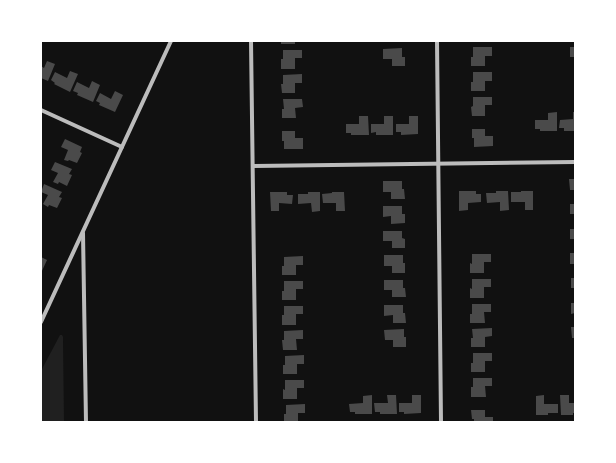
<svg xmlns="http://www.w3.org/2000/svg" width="616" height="463" viewBox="0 0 616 463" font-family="'PT Sans Narrow',sans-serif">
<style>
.green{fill:#202020}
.building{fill:#4a4a4a}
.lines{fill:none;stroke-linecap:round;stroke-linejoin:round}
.minor{stroke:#bcbcbc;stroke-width:4}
</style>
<rect width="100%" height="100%" fill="#111"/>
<path class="green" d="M60,335H62L63,337V341L64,422H41V371Z"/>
<g class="building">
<rect x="281" y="41" width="14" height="3"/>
<path d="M473,47H492V56H485V66H471V57H473Z"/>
<rect x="570" y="47" width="5" height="10"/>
<path d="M402,48V57H405V66H392V59H383V49Z"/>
<path d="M283,50H302V58H295V69H281V59H283Z"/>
<path d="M47,61L55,64L48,81L41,78V66L44,68Z"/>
<path d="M70,71L78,74L70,92L54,84L55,83L51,80L55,72L67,78Z"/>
<path d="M473,72H492V81H485V91H471V82H473Z"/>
<path d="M302,74V83H295V93H282L281,84H283V75Z"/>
<path d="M92,81L100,85L93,102L77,95L78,93L73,91L77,82L89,88Z"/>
<path d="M115,91L123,95L115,112L99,105L100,103L96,101L100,93L111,99Z"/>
<path d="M473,97H492V105H485V116H472L471,107L473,106Z"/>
<path d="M283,99H302L303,107L295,108L296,118H282V109H284Z"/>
<path d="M557,112V131H540V129H535V120H548V113Z"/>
<path d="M573,112H575V131H564V128H559L560,120L573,119Z"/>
<path d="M359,116H368L369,135H351V133H346V124H359Z"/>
<path d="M384,116H393V135H376V132L371,133V124H384Z"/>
<path d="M409,116H418V134L401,135V132H396V124H409Z"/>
<path d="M472,129H485V136H493V146L474,147V138H472Z"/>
<path d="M282,131H295V138H303V149H284V141H282Z"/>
<path d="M65,139L82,147L80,152L82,153L77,163L69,160L68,161L64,160L68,150L61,147Z"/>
<path d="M55,162L72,169L69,174L72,175L67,186L59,182L58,184L53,182L58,173L51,170Z"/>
<path d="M569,179H575V190H570Z"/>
<path d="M383,181H402V189H404L405,199H391V192H383Z"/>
<path d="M44,184L62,192L59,197L62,198L57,208L49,205L48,207L43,204L48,195L41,192Z"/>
<path d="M459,191H476V194H481V202L468,203V210L459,211Z"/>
<path d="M496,191H508L509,210L500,211V202L487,203L486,193H496Z"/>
<path d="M521,191H533V210H525V202H511V192H521Z"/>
<path d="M270,192H287V195H293L292,204L279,203V211H271Z"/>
<path d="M308,192H320V211L312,212L311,203L298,204V194H308Z"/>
<path d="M332,192H344L345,211H336V203H323L322,194L332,193Z"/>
<rect x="570" y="204" width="5" height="10"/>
<path d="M383,206H402V214H405V223L391,224V216L383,217Z"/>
<rect x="570" y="229" width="5" height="10"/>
<path d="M383,231H402V238L405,239V248H392V241H383Z"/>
<rect x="570" y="253" width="5" height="11"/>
<path d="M472,254H491V262H484V273H470V263L472,264Z"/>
<path d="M384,255H403V263H405V273H392V266H384Z"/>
<path d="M303,256V265H296V275H282V266H284V257Z"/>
<path d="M41,257L47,260L41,273Z"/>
<rect x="571" y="278" width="4" height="10"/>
<path d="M472,279H491V287H484V298H470V288L472,289Z"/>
<path d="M384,280H403V288H405L406,297H392V290H384Z"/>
<path d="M284,281H303V289H296V300H282V291H284Z"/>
<path d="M571,303H575V313L571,314Z"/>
<path d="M472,304H491V312H484L485,323H470V314H472Z"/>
<path d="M384,305H403V313H405L406,323H393V315L384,316Z"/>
<path d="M284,306H303V314H296V325H282V315H284Z"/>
<path d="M571,327H575V338H572Z"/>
<path d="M492,328V336L485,337V347H471V338H473L472,329Z"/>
<path d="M404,329V337H406V347H393V340H385L384,330Z"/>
<path d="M303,330V339H296L297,350H283L282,340H284V331Z"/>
<path d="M473,353H492V361H485V372H471V363H473Z"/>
<path d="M304,355V364H297V374H283V365H285V356Z"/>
<path d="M473,378H492V386H485L486,397H471V387H473Z"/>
<path d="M285,380H304V388H297V399H283V389L285,390Z"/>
<path d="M372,395V414H355V412H350L349,404L363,403V396Z"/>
<path d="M387,395H396L397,414H380V412H375L374,403H388Z"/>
<path d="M412,395H421V413L404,414V412H399V403H412Z"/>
<path d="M544,395V404H558V413H548V415H536V396Z"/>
<path d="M560,395H569V403H575V413H573V415H561Z"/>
<path d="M305,404V413H298V422H284V414H286V405Z"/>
<path d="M471,410H485V417H493V422H474V419H472Z"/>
</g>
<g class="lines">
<g class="minor">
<path d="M251,41L256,422"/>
<path d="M437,41L441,422"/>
<path d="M41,110L122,147"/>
<path d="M253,166L575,162"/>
<path d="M83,233L86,422"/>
<path d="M41,322L171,41"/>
</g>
</g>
<rect width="616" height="463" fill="none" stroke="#ffffff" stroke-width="84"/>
</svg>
